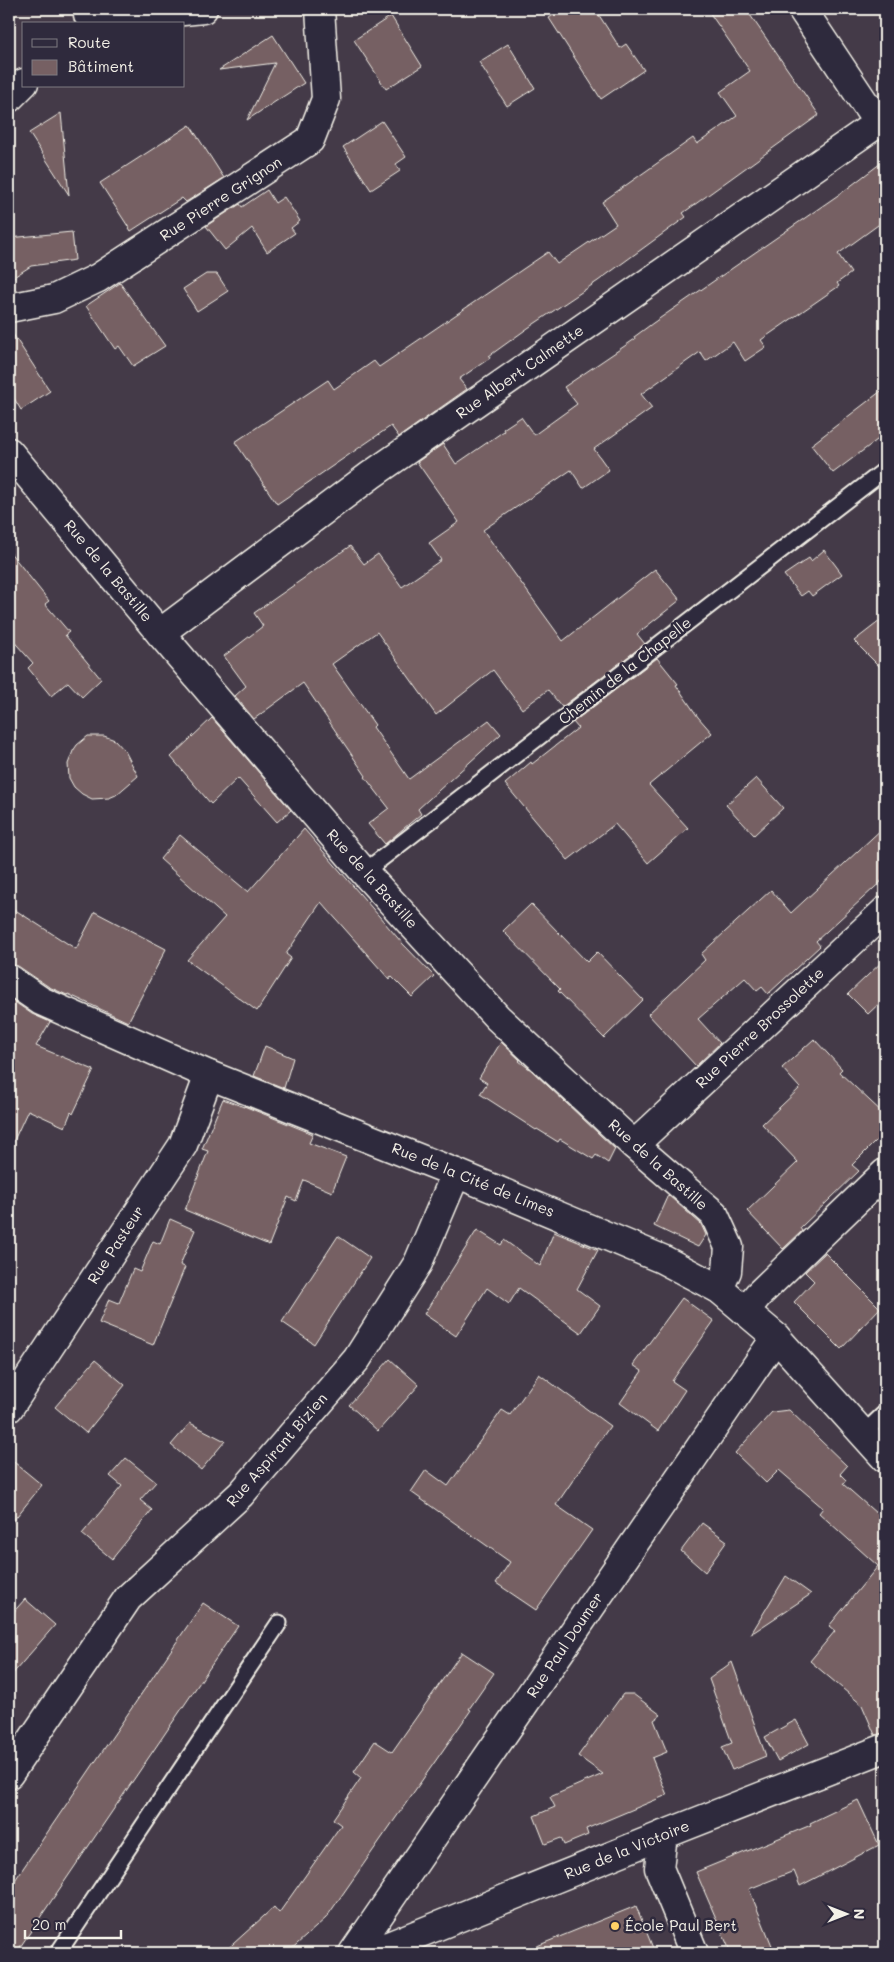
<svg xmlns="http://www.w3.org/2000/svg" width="894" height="1962" viewBox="0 0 894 1962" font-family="Mali,sans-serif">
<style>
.building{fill:#766063;stroke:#f4f1e8}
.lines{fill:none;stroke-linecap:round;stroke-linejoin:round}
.lane-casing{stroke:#f4f1e8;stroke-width:19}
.street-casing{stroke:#f4f1e8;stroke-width:31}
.secondary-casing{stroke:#f4f1e8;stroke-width:31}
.lane{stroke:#2f2a3d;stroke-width:15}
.street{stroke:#2f2a3d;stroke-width:28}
.secondary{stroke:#2f2a3d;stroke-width:28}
.poi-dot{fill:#ffd166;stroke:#2f2a3d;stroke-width:2}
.labels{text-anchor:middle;stroke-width:5;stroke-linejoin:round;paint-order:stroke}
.street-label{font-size:15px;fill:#f4f1e8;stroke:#2f2a3d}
.poi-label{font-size:15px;fill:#f4f1e8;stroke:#2f2a3d;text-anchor:start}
</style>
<rect width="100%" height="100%" fill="#443a48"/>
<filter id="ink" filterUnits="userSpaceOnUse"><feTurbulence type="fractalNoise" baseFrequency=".02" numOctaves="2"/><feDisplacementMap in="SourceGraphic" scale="10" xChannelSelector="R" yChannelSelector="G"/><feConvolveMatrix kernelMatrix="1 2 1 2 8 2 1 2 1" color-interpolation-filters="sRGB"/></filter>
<g filter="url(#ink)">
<g class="building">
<path d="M563,9H595L620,48L626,44L644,70L601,99L549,18Z"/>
<path d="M707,9H746L819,115L683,213L686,217L598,281L528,328L489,356L490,358L459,379L467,389L399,437L391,426L277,504L235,442L328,380L334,389L374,361L379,367L548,252L557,264L616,224L602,202L693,138L697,144L737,116L720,92L750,71Z"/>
<path d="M391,16L422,66L386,89L354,40Z"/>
<path d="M273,35L304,83L247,120L275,63L219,70Z"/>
<path d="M508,44L535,88L507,106L479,62Z"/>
<path d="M61,113L69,195L29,133Z"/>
<path d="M382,121L406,157L396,164L400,171L371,190L343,147Z"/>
<path d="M190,125L224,178L186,202L182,198L131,231L100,183Z"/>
<path d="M885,160V220L838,254L851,273L837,283L839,286L761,340L766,347L745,361L733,342L706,361L700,352L641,394L652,408L594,449L609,470L583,488L571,470L483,530L563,641L655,569L680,600L637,634L645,644L562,707L548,690L522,709L493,670L436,715L377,632L332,664L375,725L373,727L409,779L489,720L501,734L418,809L421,814L385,844L368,824L389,808L365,777L366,776L303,683L254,719L235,696L246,686L224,656L263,626L254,613L350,546L364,564L378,554L402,587L441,560L429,543L459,522L417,462L443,444L456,464L504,431L503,429L521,417L534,435L577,404L564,387L635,339L634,337L653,323L844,191Z"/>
<path d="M267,190L275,203L284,197L300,221L291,228L295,233L267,252L252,228L225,250L206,226L240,204L242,207Z"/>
<path d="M72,232L75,260L31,266L9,280V238Z"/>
<path d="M206,274H217L228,291L197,311L183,289Z"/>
<path d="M120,283L165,346L133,366L119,346L115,349L86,306Z"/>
<path d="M9,328L50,391L21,410L9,390Z"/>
<path d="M885,388V434L833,473L811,445Z"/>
<path d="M824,550L842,574L812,596L808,591L801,596L784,575L809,558L811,561Z"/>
<path d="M9,551L49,601L45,604L69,632L65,635L101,679L82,697L68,682L51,696L28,668L33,663L9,636Z"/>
<path d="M885,617V672L854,641Z"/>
<path d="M657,658L678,684L676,685L698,717L712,733L649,785L688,828L648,863L615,824L568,860L505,784L531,762L532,764L578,728L573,722Z"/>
<path d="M212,718L291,810L277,822L238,778L211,804L171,757Z"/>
<path d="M88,736H104L115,740L125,751L138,776L116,795L109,798L92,799L82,794L74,787L69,778L68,764L73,751L77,745Z"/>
<path d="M756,778L783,808L754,835L726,805Z"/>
<path d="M885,826V878L816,941L820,946L768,994L762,987L757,991L745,978L698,1019L720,1043L696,1066L648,1014L705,960L701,954L771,890L791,913Z"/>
<path d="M304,829L403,944L434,976L412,997L391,976L389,979L321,902L286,954L291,958L257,1011L187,960L225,917L160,859L180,835L248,892Z"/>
<path d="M531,904L587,962L597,952L643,1000L604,1038L558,991L560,989L503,931Z"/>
<path d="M9,906L76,949L95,912L166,949L128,1022L68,994L67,995L49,987L18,966L9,964Z"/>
<path d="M885,959V998L868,1014L848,994Z"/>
<path d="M9,998L32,1014L50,1022L36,1046L94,1070L73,1114L71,1112L65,1127L28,1110L9,1151Z"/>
<path d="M814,1039L842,1069L839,1072L885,1115V1132L852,1165L859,1171L800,1228L802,1231L783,1249L747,1211L798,1162L762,1124L800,1088L782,1068Z"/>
<path d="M501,1042L520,1060L519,1061L531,1070L615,1149L608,1163L596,1155L593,1159L560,1139L558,1142L537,1129L536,1130L480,1094L487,1083L479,1078Z"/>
<path d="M265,1046L293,1058L284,1088L254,1076Z"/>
<path d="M223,1099L244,1107V1106L313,1134L309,1143L346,1157L332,1192L304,1180L296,1201L288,1197L269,1245L185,1210L208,1151L202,1149Z"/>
<path d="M668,1195L701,1224L706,1235L698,1247L654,1226Z"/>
<path d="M170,1219L195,1230L180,1265L185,1267L153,1345L99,1323L109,1299L119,1303L133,1269L140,1272L153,1241L160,1244Z"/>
<path d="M477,1230L501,1245L504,1240L540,1266L554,1232L598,1250L577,1289L600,1306L581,1333L519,1288L509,1304L487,1288L456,1336L424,1314Z"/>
<path d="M338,1236L370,1258L314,1344L282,1322Z"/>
<path d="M825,1253L880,1308L841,1349L794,1302L814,1281L805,1272Z"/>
<path d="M682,1298L714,1321L672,1381L685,1390L658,1431L620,1403L642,1371L633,1365Z"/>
<path d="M390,1359L419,1385L378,1431L349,1405Z"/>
<path d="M95,1360L125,1385L86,1433L55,1407Z"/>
<path d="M539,1374L610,1426L556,1505L592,1530L536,1610L496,1583L510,1562L411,1492L426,1470L448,1486L502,1410L510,1415Z"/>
<path d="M789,1410L847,1466L840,1474L846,1480L843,1484L885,1521V1733L875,1735L862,1705L810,1661L835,1631L829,1626L878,1566L819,1513L823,1508L779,1470L766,1483L735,1453L772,1412Z"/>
<path d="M190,1423L225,1441L201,1470L171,1445Z"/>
<path d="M9,1458L42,1485L9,1526Z"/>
<path d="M126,1458L156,1482L140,1500L152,1510L112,1559L82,1534L122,1486L110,1476Z"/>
<path d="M702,1523L727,1541L705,1572L681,1551Z"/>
<path d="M786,1576L811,1594L751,1634Z"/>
<path d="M25,1599L55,1625L9,1678V1617Z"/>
<path d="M203,1603L238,1626L16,1953H9V1889Z"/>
<path d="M462,1652L494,1673L469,1709L471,1710L326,1918L287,1953H223L274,1907L279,1913L341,1825L333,1819L361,1778L354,1772L375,1741L392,1752Z"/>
<path d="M732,1662L766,1756L732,1770L722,1747L732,1743L709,1679Z"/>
<path d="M623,1694H633L661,1715L654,1720L667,1752L652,1758L667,1795L586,1829L588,1835L564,1845L561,1838L545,1844L534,1816L555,1807L550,1797L603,1774L578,1756Z"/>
<path d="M796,1720L809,1744L778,1761L765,1737Z"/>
<path d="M858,1800L879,1845L800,1886L794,1871L749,1889L775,1953H731L696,1872L811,1825L810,1823Z"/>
<path d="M636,1906L655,1953H523L522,1952Z"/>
</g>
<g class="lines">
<defs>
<g id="lane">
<path d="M364,872L885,470"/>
<path d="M864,1433L885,1413"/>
<path d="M58,1953L279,1623"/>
</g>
<g id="street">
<path d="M802,9L878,123"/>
<path d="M88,15L154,14L203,9"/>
<path d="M9,98L24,83"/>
<path d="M9,308L54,299L98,278L310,140L326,99L320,9"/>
<path d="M9,452L160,633L364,872L497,1017L634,1145L714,1214L729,1247L727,1271L719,1289"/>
<path d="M160,633L371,475L885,118"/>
<path d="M634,1145L885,911"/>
<path d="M745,1311L758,1295L885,1173"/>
<path d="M9,1408L183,1145L209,1075"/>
<path d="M9,1774L128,1598L241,1494L357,1359L418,1263L456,1173"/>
<path d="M663,1835L659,1868L694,1953"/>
<path d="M353,1953L776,1337"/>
<path d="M371,1953L663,1835L885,1748"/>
</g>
<path id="secondary" d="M9,979L41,1001L209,1075L456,1173L662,1259L719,1289L776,1337L885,1458"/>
</defs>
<use href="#lane" class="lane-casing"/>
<use href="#street" class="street-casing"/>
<use href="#secondary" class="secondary-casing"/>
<use href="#lane" class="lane"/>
<use href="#street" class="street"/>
<use href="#secondary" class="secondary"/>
</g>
</g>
<circle class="poi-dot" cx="615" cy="1926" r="5"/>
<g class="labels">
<g class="street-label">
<text transform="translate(221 199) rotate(-33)" y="5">Rue Pierre Grignon</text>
<text transform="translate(520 372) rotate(-35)" y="5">Rue Albert Calmette</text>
<text transform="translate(108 571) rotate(50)" y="5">Rue de la Bastille</text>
<text transform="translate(625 671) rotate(-38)" y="5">Chemin de la Chapelle</text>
<text transform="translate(372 879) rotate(48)" y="5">Rue de la Bastille</text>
<text transform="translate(760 1028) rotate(-43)" y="5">Rue Pierre Brossolette</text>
<text transform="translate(658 1165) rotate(42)" y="5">Rue de la Bastille</text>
<text transform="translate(473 1180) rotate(22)" y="5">Rue de la Cité de Limes</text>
<text transform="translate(116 1245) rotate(-57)" y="5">Rue Pasteur</text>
<text transform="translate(277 1450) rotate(-49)" y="5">Rue Aspirant Bizien</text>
<text transform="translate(565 1645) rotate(-56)" y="5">Rue Paul Doumer</text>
<text transform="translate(627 1850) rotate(-22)" y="5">Rue de la Victoire</text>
</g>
<g class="poi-label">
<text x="625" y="1931">École Paul Bert</text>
</g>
</g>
<rect width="894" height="1962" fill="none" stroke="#2f2a3d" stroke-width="30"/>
<rect x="15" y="15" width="864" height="1932" fill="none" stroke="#f4f1e8" stroke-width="2" filter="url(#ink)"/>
<rect x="22" y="22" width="162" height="65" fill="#2f2a3d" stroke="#7e7a81"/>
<rect x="32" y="39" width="25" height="8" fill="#2f2a3d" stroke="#7e7a81"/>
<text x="68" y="48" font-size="15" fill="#f4f1e8">Route</text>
<rect x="32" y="60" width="25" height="15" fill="#766063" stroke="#7e7a81"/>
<text x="68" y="72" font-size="15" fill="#f4f1e8">Bâtiment</text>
<g transform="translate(846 1914) rotate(90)" stroke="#2f2a3d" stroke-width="4" paint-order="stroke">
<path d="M0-4L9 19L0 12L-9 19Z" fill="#f4f1e8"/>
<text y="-8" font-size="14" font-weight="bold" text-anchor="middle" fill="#f4f1e8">N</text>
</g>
<path d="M25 1930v8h96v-8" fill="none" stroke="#f4f1e8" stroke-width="2.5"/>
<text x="32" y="1930" font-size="15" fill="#f4f1e8" stroke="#2f2a3d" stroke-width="4" paint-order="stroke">20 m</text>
</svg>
